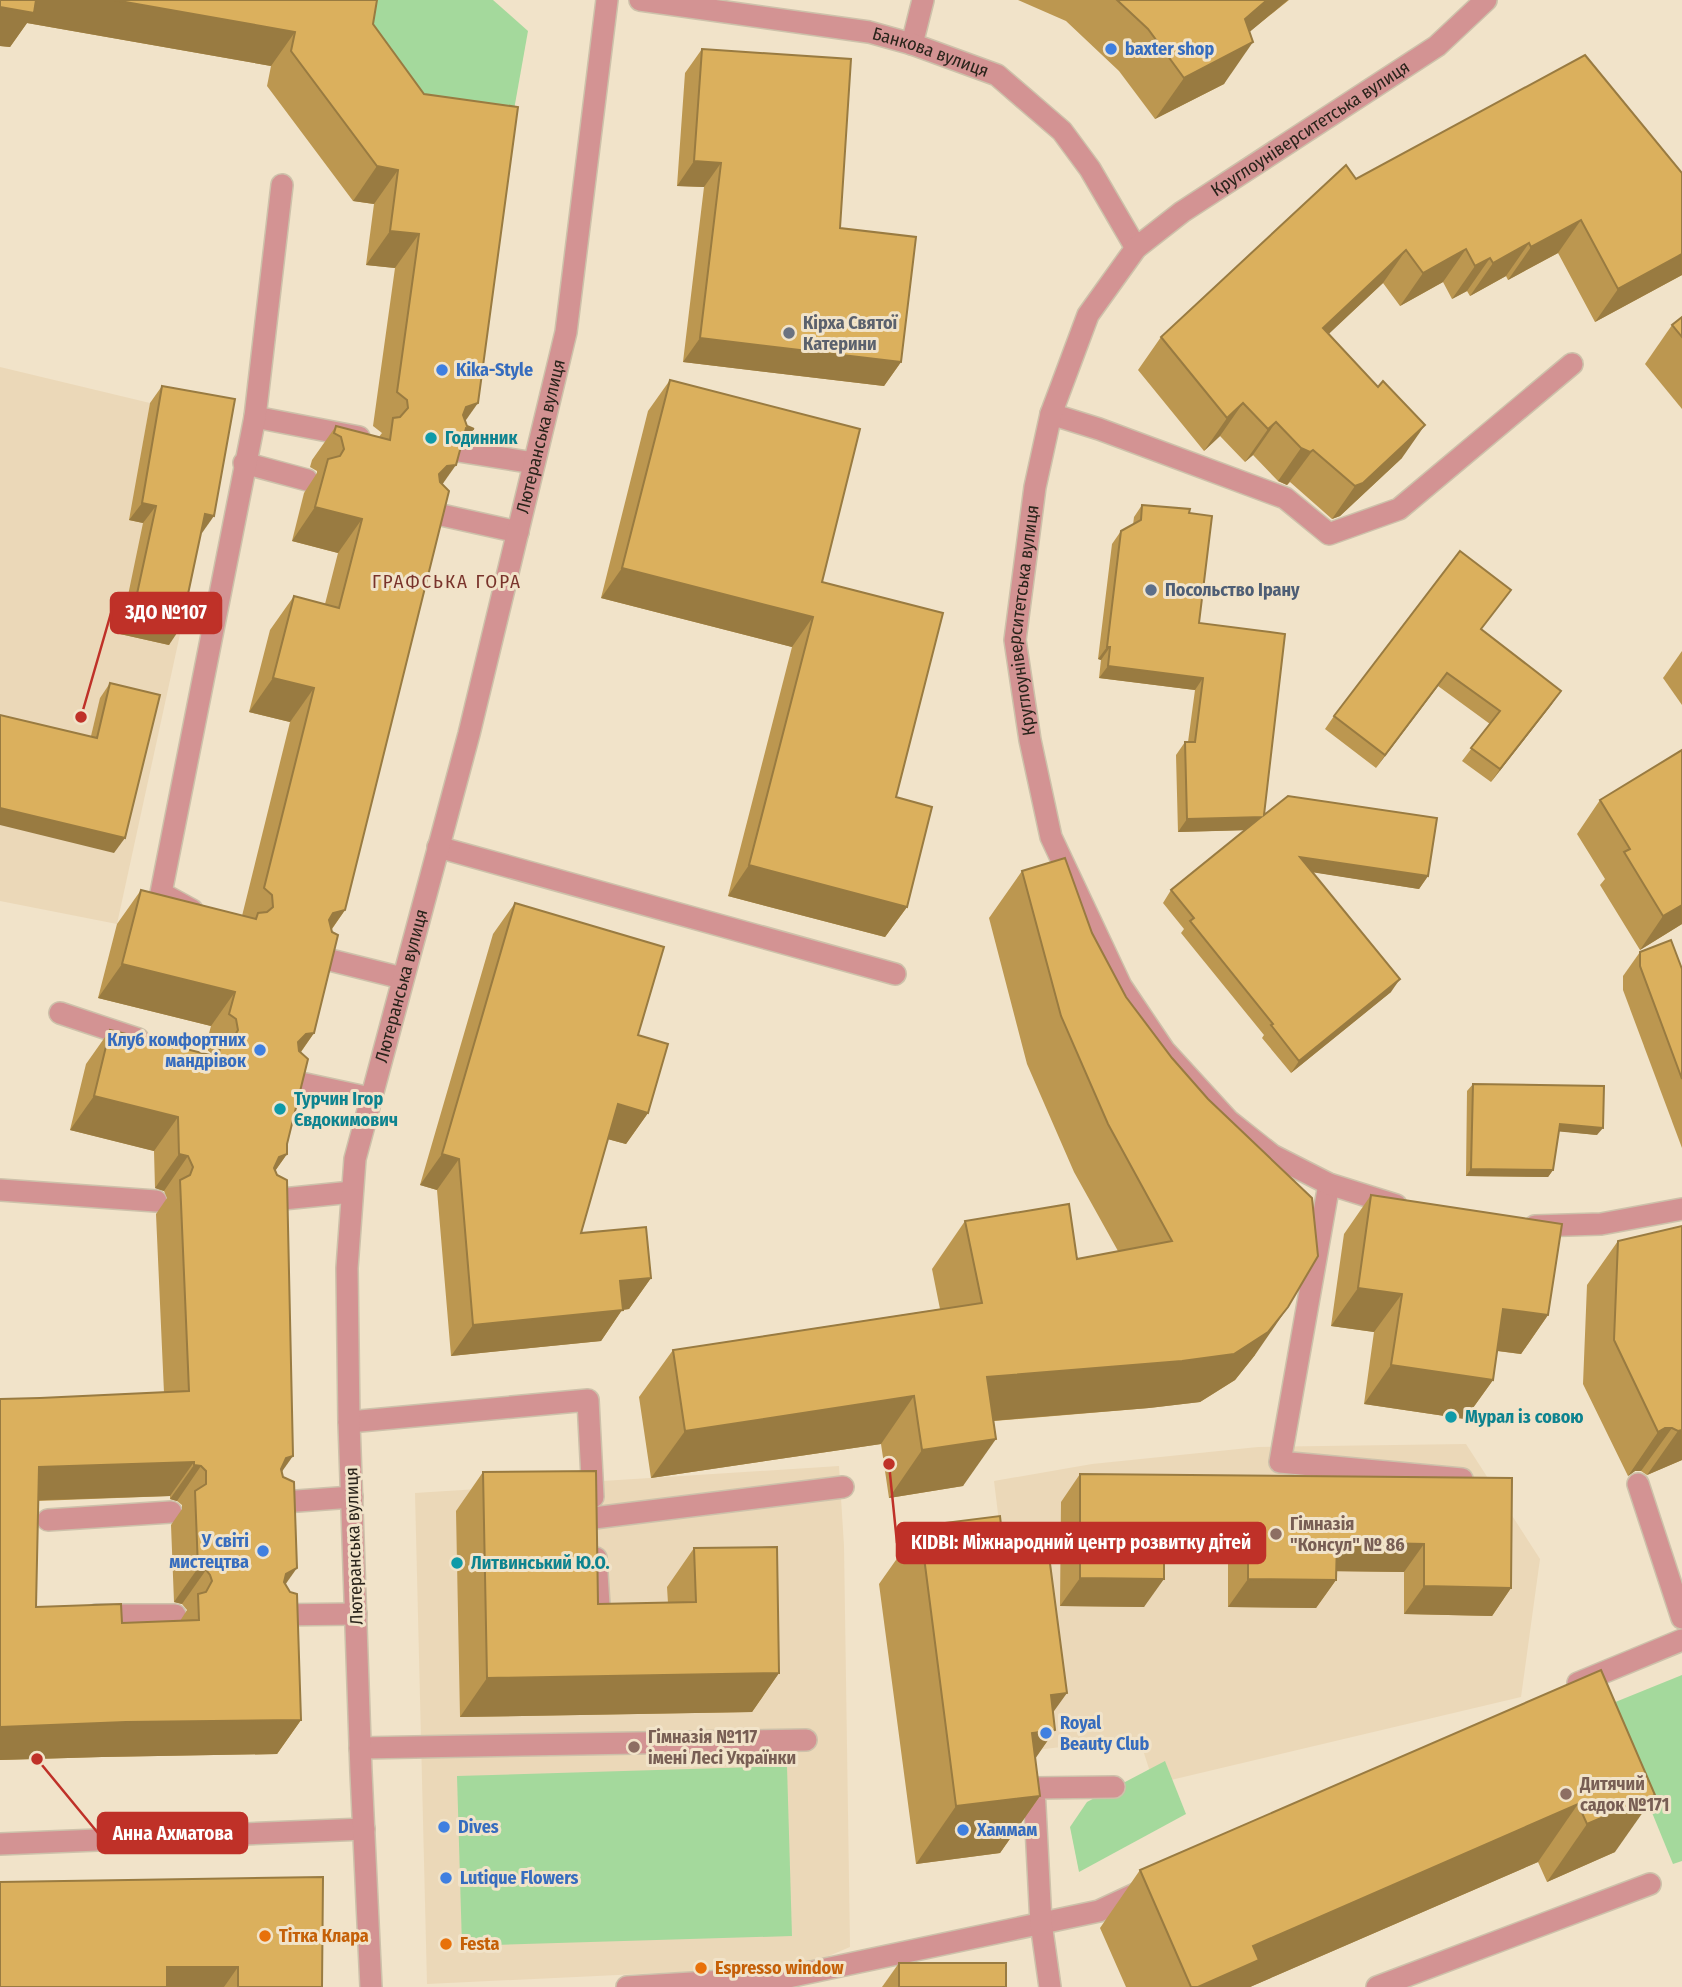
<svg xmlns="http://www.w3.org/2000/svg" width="1682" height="1987" viewBox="0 0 1682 1987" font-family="'Fira Sans Condensed',sans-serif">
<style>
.built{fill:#ebd8b8}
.green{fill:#a4d99c}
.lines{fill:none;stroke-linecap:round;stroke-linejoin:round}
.service-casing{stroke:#cdc1aa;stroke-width:24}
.minor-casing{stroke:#cdc1aa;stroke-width:24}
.service{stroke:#d39393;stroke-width:21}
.minor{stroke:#d39393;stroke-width:21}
.wall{fill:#bc9750;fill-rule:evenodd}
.shaded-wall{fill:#997b41}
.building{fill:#dbb05d;stroke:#997b41;stroke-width:2;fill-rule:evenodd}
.shop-dot{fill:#3f7fe0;stroke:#f1e3c9;stroke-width:2.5}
.worship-dot{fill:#6b7280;stroke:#f1e3c9;stroke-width:2.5}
.culture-dot{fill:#0f9aa8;stroke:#f1e3c9;stroke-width:2.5}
.service-dot{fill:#5c6f8a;stroke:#f1e3c9;stroke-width:2.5}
.education-dot{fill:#8d6e63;stroke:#f1e3c9;stroke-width:2.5}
.food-dot{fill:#e8710a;stroke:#f1e3c9;stroke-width:2.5}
.labels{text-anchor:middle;stroke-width:6;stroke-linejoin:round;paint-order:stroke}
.shop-label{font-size:18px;font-weight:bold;fill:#366cbe;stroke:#f1e3c9;text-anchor:start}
.street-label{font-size:18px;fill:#2a241b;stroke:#f1e3c9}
.worship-label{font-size:18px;font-weight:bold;fill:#5b616d;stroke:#f1e3c9;text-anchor:start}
.culture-label{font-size:18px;font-weight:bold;fill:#0d838f;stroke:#f1e3c9;text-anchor:start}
.service-label{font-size:18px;font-weight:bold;fill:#4e5e75;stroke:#f1e3c9;text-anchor:start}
.education-label{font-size:18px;font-weight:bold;fill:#785e54;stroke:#f1e3c9;text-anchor:start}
.food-label{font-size:18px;font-weight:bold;fill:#c56008;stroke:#f1e3c9;text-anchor:start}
.neighbourhood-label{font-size:19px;letter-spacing:2px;fill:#79332b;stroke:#f1e3c9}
.leader{fill:none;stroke:#bf3128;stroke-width:2.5}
.callout-dot{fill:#bf3128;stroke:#f1e3c9;stroke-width:2.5}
.callout{fill:#bf3128;stroke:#bf3128;stroke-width:2.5}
.callout-label{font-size:19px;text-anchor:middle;font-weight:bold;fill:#fff}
</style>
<rect width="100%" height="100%" fill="#f1e3c9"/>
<g class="built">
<path d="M0,367L150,403L130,520L202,533L117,924L0,901Z"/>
<path d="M1466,1444L1540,1559L1521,1697L1154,1784L1139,1738L1027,1751L994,1481L1092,1464L1258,1447Z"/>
<path d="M839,1466L844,1546L850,1947L805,1966L427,1984L415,1493Z"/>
</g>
<g class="green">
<path d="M360,0H493L528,31L512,121L401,128Z"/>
<path d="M1682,1675V1861L1673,1864L1608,1705Z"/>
<path d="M1165,1761L1186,1814L1079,1872L1070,1827L1087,1802Z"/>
<path d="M787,1766L792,1936L462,1946L457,1776Z"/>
</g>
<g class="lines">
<defs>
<g id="service">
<path d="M912,44L923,0"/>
<path d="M1051,414L1099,429L1285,498L1329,534L1399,509L1572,364"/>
<path d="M255,417L359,437"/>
<path d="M452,450L534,463"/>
<path d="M244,463L307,480"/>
<path d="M428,512L518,532"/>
<path d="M438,847L895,974"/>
<path d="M192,910L161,893L255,417L282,185"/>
<path d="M318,957L402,978"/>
<path d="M60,1013L138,1039"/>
<path d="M287,1080L370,1098"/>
<path d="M1329,1184L1280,1462L1462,1479"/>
<path d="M0,1190L156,1201"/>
<path d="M263,1201L352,1192"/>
<path d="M349,1422L588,1400L593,1497"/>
<path d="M1638,1484L1682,1618"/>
<path d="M270,1503L352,1497"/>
<path d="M594,1518L843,1487"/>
<path d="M48,1520L171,1512"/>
<path d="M596,1558L599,1605"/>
<path d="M96,1615H175"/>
<path d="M273,1615L356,1614"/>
<path d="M1578,1683L1682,1640"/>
<path d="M360,1748L806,1740"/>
<path d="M627,1987L788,1977L1099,1911L1142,1891"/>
<path d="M1050,1987L1041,1923L1034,1788L1114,1787"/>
<path d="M1377,1987L1650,1884"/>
</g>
<g id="minor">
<path id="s1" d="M640,0L869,32L912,44L997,75L1062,131L1090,169L1136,248"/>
<path id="s2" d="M1396,1205L1329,1184L1272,1155L1229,1121L1164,1050L1121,986L1051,837L1030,740L1015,640L1035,487L1051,414L1088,315L1136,248L1182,212L1437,46L1486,0"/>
<path d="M1535,1226L1601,1224L1682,1209"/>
<path d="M0,1844L364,1829"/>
<path id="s3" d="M371,1987L361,1772L349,1422L347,1268L355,1159L469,734L566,332L607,0"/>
</g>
</defs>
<use href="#service" class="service-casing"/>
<use href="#minor" class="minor-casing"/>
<use href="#service" class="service"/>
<use href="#minor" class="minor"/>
</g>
<g class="wall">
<path d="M0,0L373,24L465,421L460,449L442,485L345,910L332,929L314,1033L301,1052L287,1144V1154L275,1171L285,1584L301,1720L277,1754L102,1757L0,1760L40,1398L164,1393L156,1214L167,1198L164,1191L155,1188L154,1151L70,1130L86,1064L110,1030L211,1055L212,1054L205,1048L211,1026L98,998L117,924L141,890L242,916L290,722L249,712L270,630L294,596L325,604L338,553L292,541L304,493L317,473V471L310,467L312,460L336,426L379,437L382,433L373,426L395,268L366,265L374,204L353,201L267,86L271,66L27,23L10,47L0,46ZM170,1496V1499L177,1501L182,1505V1509L171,1525L174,1602L182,1604L187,1610L180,1621L122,1623L36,1607L38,1501Z"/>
<path d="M1018,0H1289L1249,32L1224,84L1155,119L1119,71L1066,21Z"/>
<path d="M702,49L840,228L901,362L884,386L683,362L704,187L677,186L685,73Z"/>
<path d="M1682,173V275L1595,322L1558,253L1508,280L1506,276L1470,296L1467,291L1452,299L1443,282L1400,306L1383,283L1328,334L1402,458L1340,516L1332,519L1290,482L1287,485L1278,481L1253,455L1245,462L1220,436L1204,451L1138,370L1161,337L1356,179Z"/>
<path d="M1682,317V409L1645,364L1672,325Z"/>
<path d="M670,380L822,582L896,797L907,907L885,937L728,896L792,647L601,598L648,411Z"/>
<path d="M162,386L202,533H201L169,645L120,634L143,523L129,520L150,403Z"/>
<path d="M1142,505L1189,513L1199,623L1264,815L1428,876L1419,889L1313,872L1391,992L1291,1073L1262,1038L1264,1035L1181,933L1184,929L1163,903L1171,890L1246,830L1178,832L1176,755L1185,742H1188L1195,690L1099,678L1101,660L1098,659L1112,544L1121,531L1133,525L1134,517Z"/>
<path d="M1511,590L1481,629L1552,704L1491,782L1462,761L1490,724L1438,686L1376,768L1325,729L1334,716Z"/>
<path d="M1682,651V705L1663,678Z"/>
<path d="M110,683L114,853L91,736L100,698Z"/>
<path d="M1682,750V924L1640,950L1600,885L1605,879L1577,834L1600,800Z"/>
<path d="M1022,871L1092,933L1255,1355L1235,1380L1200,1402L1149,1408L994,1421L963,1486L889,1498L881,1444L651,1478L639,1397L673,1350L940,1309L932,1269L965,1221L1077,1259L1118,1251L1074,1172L1027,1064L989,918Z"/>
<path d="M515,903L638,1035L648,1113L626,1144L608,1139L581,1233L651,1278L629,1309L622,1310L601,1341L451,1356L437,1190L420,1185L493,934Z"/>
<path d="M1640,952L1682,969V1148L1623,990V976Z"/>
<path d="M1473,1084L1597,1135L1559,1131L1553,1170L1548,1177L1466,1176L1467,1091Z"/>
<path d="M1371,1195L1548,1315L1521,1354L1497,1351L1493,1380L1465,1419L1364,1404L1374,1332L1331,1326L1344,1234Z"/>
<path d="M1682,1226V1460L1647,1475L1641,1471H1635L1628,1476L1583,1384L1587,1285L1618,1241Z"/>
<path d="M483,1472L598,1604L668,1603L667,1587L694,1548L779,1673L752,1712L460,1717L456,1511Z"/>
<path d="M1080,1474L1512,1478L1511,1588L1492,1616L1404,1614V1572L1336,1571V1580L1316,1608L1228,1607V1564L1164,1563L1144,1607L1060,1606L1061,1502Z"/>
<path d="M920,1526L1005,1562L1053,1713L1055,1730L1035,1758L1040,1796L1000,1853L916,1864L879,1584Z"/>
<path d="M1601,1670L1615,1852L1547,1882L1538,1862L1250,1987H1126L1100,1928L1140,1870Z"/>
<path d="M0,1882L322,1987H0Z"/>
<path d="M899,1963L1006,1987H882Z"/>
</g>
<g class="shaded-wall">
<path d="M29,0H114L295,32L271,66L27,23L10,47L0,46V7Z"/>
<path d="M1267,0H1288L1216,60L1245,19Z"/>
<path d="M1253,42L1224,84L1155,119L1184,78Z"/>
<path d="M694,161L721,163L704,187L677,186Z"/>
<path d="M377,166L398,170L374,204L353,201Z"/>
<path d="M1581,220L1558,253L1508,280L1531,247Z"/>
<path d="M390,231L419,234L395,268L366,265Z"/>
<path d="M1529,243L1506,276L1470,296L1493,263Z"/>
<path d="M1466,249L1443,282L1400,306L1423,273Z"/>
<path d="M1406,250L1383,283L1300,361L1323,328Z"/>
<path d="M1682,254V275L1595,322L1618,289Z"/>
<path d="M1490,258L1467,291L1452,299L1475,266Z"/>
<path d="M700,338L901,362L884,386L683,362Z"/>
<path d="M478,403L454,437L466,407Z"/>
<path d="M1243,403L1220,436L1204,451L1227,418Z"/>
<path d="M1276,422L1253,455L1245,462L1268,429Z"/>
<path d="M1425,425L1402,458L1340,516L1332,519L1355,486Z"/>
<path d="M466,428L474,429L450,463Z"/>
<path d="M1301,448L1313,450L1287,485L1278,481Z"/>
<path d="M456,465L432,499L439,474L447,466Z"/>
<path d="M142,503L156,506L143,523L129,520Z"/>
<path d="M315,507L362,519L338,553L292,541Z"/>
<path d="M205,514L214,516L202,533L193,532Z"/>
<path d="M622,568L813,617L792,647L601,598Z"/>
<path d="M132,617L181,627L169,645L120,634Z"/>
<path d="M1107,647H1110L1101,660L1098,659Z"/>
<path d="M1108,666L1203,678L1195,690L1099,678Z"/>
<path d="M1447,673L1438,686L1376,768L1385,755Z"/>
<path d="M273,678L314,688L290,722L249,712Z"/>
<path d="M1561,691L1552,704L1491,782L1500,769Z"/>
<path d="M0,808L125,838L114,853L0,825Z"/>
<path d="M1261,817L1253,830L1178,832L1187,819Z"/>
<path d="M1300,857L1428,876L1419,889L1292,869Z"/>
<path d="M749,865L907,907L885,937L728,896Z"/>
<path d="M1682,905V924L1640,950L1663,916Z"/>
<path d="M345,910L321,944L309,947L333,913Z"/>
<path d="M122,964L235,992L211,1026L98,998Z"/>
<path d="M1400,979L1391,992L1291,1073L1299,1061Z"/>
<path d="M314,1033L290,1067L298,1042L306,1034Z"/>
<path d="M94,1096L178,1117L154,1151L70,1130Z"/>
<path d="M618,1104L648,1113L626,1144L596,1136Z"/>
<path d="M1560,1124L1603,1128L1597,1135L1554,1131Z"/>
<path d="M179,1154L188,1156L164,1191L155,1188Z"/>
<path d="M287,1154L263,1188L279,1157Z"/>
<path d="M442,1154L459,1159L437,1190L420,1185Z"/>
<path d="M1471,1169L1553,1170L1548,1177L1466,1176Z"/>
<path d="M651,1278L629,1309L622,1310L601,1341L451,1356L473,1325L620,1281Z"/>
<path d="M1358,1288L1402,1294L1374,1332L1331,1326Z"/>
<path d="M1288,1307L1255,1355L1235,1380L1200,1402L1149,1408L953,1424L987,1377Z"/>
<path d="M1503,1309L1548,1315L1521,1354L1476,1348Z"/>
<path d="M1391,1365L1493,1380L1465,1419L1364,1404Z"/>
<path d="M914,1396L881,1444L651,1478L685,1431Z"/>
<path d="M1665,1428H1672L1641,1471H1635L1628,1476L1658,1432Z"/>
<path d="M1682,1430V1460L1647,1475L1678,1431Z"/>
<path d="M996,1439L963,1486L889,1498L922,1450Z"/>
<path d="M293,1456L269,1490L286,1458Z"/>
<path d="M194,1462L170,1496L15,1501L39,1467Z"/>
<path d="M194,1465L201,1466L177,1501L170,1499Z"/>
<path d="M1164,1535L1248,1536L1228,1564L1144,1563Z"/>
<path d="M1337,1542L1424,1544L1404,1572L1317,1571Z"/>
<path d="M198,1568L206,1570L182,1604L174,1602Z"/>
<path d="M297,1568L273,1602L286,1574Z"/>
<path d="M1080,1578L1164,1579L1144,1607L1060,1606Z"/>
<path d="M1248,1579L1336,1580L1316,1608L1228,1607Z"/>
<path d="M1424,1586L1511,1588L1492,1616L1404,1614Z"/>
<path d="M779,1673L752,1712L460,1717L487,1678Z"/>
<path d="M1067,1693L1039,1732L1055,1730L1015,1788L992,1791L1051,1695Z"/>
<path d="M301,1720L277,1754L102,1757L0,1760V1727L126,1722Z"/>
<path d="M1655,1795L1615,1852L1547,1882L1587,1824Z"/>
<path d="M1040,1796L1000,1853L916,1864L956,1806Z"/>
<path d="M1578,1804L1538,1862L1250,1987H1198L1253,1946Z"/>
<path d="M167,1967H238L224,1987H153Z"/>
</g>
<g class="building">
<path d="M0,0H36L34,13L0,7Z"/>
<path d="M114,0H377L373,24L424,94L518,107L478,403L466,407L463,415L467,426L474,429L466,428L456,465L447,466L439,474L440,482L449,491L345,910L333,913L329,920L332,932L338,935L314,1033L306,1034L298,1042L299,1051L308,1059L287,1144V1154L279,1157L274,1168L277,1175L287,1180L293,1456L286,1458L281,1469L283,1477L294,1482L297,1568L286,1574L284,1582L290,1592L297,1594L301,1720L126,1722L0,1727V1399L40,1398L189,1391L180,1180L190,1175L193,1167L188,1156L179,1154L178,1117L94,1096L110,1030L218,1057L222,1039L234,1037L238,1030L236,1019L229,1014L235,992L122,964L141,890L256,919L258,913L267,912L273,907L272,895L264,888L314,688L273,678L294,596L339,608L362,519L315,507L328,459L340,456L344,449L341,437L334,433L336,426L390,440L393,418L400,417L408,408L407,400L397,392L419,234L390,231L398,170L377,166L291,51L295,32ZM194,1462V1465L201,1466L206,1471V1484L195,1491L198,1568L206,1570L210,1575L212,1581L206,1592L198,1594L199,1620L122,1623L121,1604L36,1607L39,1467Z"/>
<path d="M1117,0H1267L1245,19L1253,42L1184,78L1148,29Z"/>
<path d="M702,49L851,59L840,228L916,237L901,362L700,338L721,163L694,161Z"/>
<path d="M1585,55L1682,173V254L1618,289L1581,220L1531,247L1529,243L1493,263L1490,258L1475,266L1466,249L1423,273L1406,250L1323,328L1378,387L1383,381L1425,425L1363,483L1355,486L1313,450L1310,452L1301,448L1276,422L1268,429L1243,403L1227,418L1161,337L1346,165L1356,179Z"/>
<path d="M1682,317V337L1672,325Z"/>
<path d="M670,380L860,429L822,582L943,613L896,797L932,807L907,907L749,865L813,617L622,568Z"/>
<path d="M162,386L235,399L214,516L205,514L181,627L132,617L156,506L142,503Z"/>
<path d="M1142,505L1190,509L1189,513L1212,516L1199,623L1285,634L1264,815L1288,796L1437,818L1428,876L1300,857L1400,979L1299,1061L1271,1025L1273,1024L1190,921L1194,918L1171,890L1261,817L1187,819L1185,742H1195L1203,678L1108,666L1110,647H1107L1121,531L1141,520Z"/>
<path d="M1460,551L1511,590L1481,629L1561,691L1500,769L1471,748L1500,711L1447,673L1385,755L1334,716Z"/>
<path d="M110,683L160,695L125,838L0,808V715L97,738Z"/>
<path d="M1682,750V905L1663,916L1624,852L1630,849L1600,800Z"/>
<path d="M1065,858L1092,933L1126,997L1172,1058L1208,1099L1312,1198L1318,1256L1288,1307L1268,1332L1234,1354L1182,1361L987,1377L996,1439L922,1450L914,1396L685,1431L673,1350L982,1303L965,1221L1069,1204L1077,1259L1172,1241L1108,1124L1061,1016L1022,871Z"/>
<path d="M515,903L664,947L638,1035L668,1044L648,1113L618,1104L581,1233L646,1227L651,1278L620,1281L623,1310L473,1325L459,1159L442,1154Z"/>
<path d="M1671,940L1682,969V1079L1640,966V952Z"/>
<path d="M1473,1084L1604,1086L1603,1128L1560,1124L1553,1170L1471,1169Z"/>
<path d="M1371,1195L1562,1224L1548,1315L1503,1309L1493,1380L1391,1365L1402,1294L1358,1288Z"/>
<path d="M1682,1226V1430L1678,1431L1672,1428H1665L1658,1432L1614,1340L1618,1241Z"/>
<path d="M596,1471L598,1604L696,1602L694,1548L777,1547L779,1673L487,1678L483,1472Z"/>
<path d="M1080,1474L1512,1478L1511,1588L1424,1586V1544L1337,1542L1336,1580L1248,1579V1536L1164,1535V1579L1080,1578Z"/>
<path d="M1000,1516L1005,1562L1049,1556L1067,1693L1051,1695L1055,1730L1032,1733L1040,1796L956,1806L920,1526Z"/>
<path d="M1601,1670L1655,1795L1587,1824L1578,1804L1253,1946L1259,1960L1198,1987H1191L1140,1870Z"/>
<path d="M323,1877L322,1987H238V1967H167V1987H0V1882Z"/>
<rect x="899" y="1963" width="107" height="24"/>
</g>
<g class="shop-dot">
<circle cx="1111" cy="49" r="7"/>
<circle cx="442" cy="370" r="7"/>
<circle cx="260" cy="1050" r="7"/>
<circle cx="263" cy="1551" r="7"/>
<circle cx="1046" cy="1733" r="7"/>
<circle cx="444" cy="1827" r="7"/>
<circle cx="963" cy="1830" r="7"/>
<circle cx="446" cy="1878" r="7"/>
</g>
<circle class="worship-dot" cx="789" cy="333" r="7"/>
<g class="culture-dot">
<circle cx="431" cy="438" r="7"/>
<circle cx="280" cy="1109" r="7"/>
<circle cx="1451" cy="1417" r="7"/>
<circle cx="457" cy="1563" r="7"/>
</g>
<circle class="service-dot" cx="1151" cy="590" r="7"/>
<g class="education-dot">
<circle cx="1276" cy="1534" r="7"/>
<circle cx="634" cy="1747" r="7"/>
<circle cx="1566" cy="1794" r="7"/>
</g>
<g class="food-dot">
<circle cx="265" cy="1936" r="7"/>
<circle cx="446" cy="1944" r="7"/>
<circle cx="701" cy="1968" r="7"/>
</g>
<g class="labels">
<g class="shop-label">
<text x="1125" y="55">baxter shop</text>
<text x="456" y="376">Kika-Style</text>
<text x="246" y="1046" text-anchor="end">Клуб комфортних<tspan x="246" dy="21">мандрівок</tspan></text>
<text x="249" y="1547" text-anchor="end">У світі<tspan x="249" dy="21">мистецтва</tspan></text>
<text x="1060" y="1729">Royal<tspan x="1060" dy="21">Beauty Club</tspan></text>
<text x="458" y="1833">Dives</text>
<text x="977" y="1836">Хаммам</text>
<text x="460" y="1884">Lutique Flowers</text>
</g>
<g class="street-label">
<text dy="6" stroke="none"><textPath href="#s1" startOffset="296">Банкова вулиця</textPath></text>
<text dy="6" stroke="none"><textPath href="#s2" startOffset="1356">Круглоуніверситетська вулиця</textPath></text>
<text dy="6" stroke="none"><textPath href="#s3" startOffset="1575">Лютеранська вулиця</textPath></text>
<text dy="6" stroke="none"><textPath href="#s2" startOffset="747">Круглоуніверситетська вулиця</textPath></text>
<text dy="6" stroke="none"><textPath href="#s3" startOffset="1008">Лютеранська вулиця</textPath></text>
<text transform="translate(354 1546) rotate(-92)" y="6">Лютеранська вулиця</text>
</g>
<g class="worship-label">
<text x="803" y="329">Кірха Святої<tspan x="803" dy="21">Катерини</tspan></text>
</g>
<g class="culture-label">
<text x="445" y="444">Годинник</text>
<text x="294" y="1105">Турчин Ігор<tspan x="294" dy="21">Євдокимович</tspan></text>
<text x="1465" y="1423">Мурал із совою</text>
<text x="471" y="1569">Литвинський Ю.О.</text>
</g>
<g class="service-label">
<text x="1165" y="596">Посольство Ірану</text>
</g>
<g class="education-label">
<text x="1290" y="1530">Гімназія<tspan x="1290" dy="21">"Консул" № 86</tspan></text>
<text x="648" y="1743">Гімназія №117<tspan x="648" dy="21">імені Лесі Українки</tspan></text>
<text x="1580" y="1790">Дитячий<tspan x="1580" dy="21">садок №171</tspan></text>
</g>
<g class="food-label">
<text x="279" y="1942">Тітка Клара</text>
<text x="460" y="1950">Festa</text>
<text x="715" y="1974">Espresso window</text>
</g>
<g class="neighbourhood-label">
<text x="447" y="588">ГРАФСЬКА ГОРА</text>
</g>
</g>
<path class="leader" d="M81 717L111 613M889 1464L897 1543M37 1759L98 1833"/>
<g class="callout-dot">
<circle cx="81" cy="717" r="7"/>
<circle cx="889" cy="1464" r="7"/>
<circle cx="37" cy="1759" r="7"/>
</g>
<g class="callout">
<rect x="111" y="593" width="110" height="40" rx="7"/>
<rect x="897" y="1523" width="368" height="40" rx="7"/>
<rect x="98" y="1813" width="149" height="40" rx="7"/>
</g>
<g class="callout-label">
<text x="166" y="619">ЗДО №107</text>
<text x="1081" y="1549">KIDBI: Міжнародний центр розвитку дітей</text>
<text x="173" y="1840">Анна Ахматова</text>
</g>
</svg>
